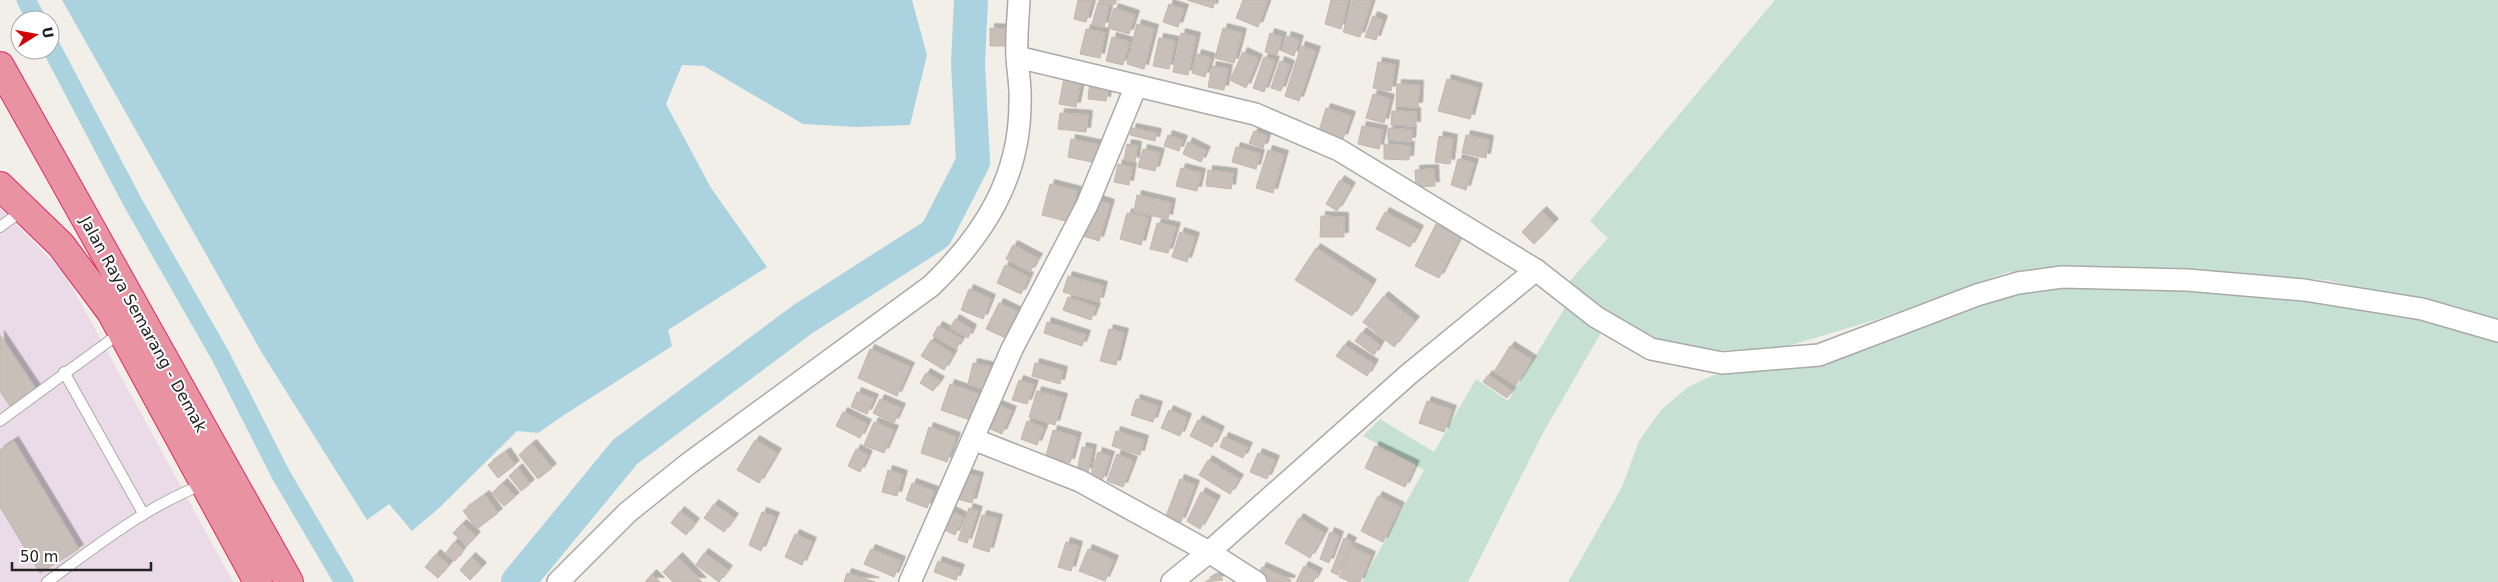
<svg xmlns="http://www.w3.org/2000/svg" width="2498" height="582" viewBox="0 0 2498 582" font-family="'DejaVu Sans',sans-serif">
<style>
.industrial{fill:#ebdbe8}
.wetland{fill:#c6e0d4}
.water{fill:#aad3df}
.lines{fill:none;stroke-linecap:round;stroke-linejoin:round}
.canal{stroke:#aad3df;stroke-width:19}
.river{stroke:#aad3df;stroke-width:34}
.building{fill:#c7bfb8;stroke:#c4b6ab;filter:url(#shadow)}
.lane-casing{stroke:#a9a9a9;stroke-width:12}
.street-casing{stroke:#a9a9a9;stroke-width:24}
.highway-casing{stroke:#dc2a67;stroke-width:30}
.lane{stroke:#fff;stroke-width:10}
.street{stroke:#fff;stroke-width:21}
.highway{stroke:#e892a2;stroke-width:28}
.labels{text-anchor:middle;stroke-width:4;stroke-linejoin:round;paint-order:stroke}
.street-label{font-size:16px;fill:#222;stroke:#fff}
</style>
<defs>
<filter id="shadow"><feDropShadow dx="4.5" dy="-4.5" stdDeviation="0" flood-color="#0004"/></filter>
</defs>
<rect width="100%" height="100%" fill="#f2efe9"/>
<path class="industrial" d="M0,208L65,274L233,582H0Z"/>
<g class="wetland">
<path d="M1775,0H2498V322L2463,311L2326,280L2154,268L2008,272L1875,320L1781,348L1700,351L1660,343L1614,317L1568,283L1608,238L1590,221Z"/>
<path d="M2098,283L2271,294L2372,309L2476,332L2498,340V582H1568L1622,487L1639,441L1661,410L1688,387L1714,375L1836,357L1901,331L2023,292Z"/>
<path d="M1566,306L1602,331L1543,433L1468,582H1362L1424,470L1363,436L1380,419L1434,452L1476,379L1508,401Z"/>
</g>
<path class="water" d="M62,0H912L927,55L910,125L857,127L803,124L704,66L682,65L666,104L711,188L767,267L668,330L672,346L564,415L538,433L517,431L439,508L412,531L389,504L367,520L262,353Z"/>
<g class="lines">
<g class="canal">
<path d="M26,0L37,20"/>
<path d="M50,45L133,203L220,355L281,475L344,582"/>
</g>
<path class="river" d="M518,582L625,452L803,319L936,234L973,162L968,63L971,0"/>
</g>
<g class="building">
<path d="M1078,0L1092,1L1086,22L1074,19Z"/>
<path d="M1099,0H1116V4L1099,3Z"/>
<path d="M1187,0H1215L1213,8Z"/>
<path d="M1243,0H1268L1258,27L1236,18Z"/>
<path d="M1331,0H1348L1341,29L1325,24Z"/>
<path d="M1353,0H1372L1360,37L1343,32Z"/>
<path d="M1098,3L1109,6L1104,27L1092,24Z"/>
<path d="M1169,4L1184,9L1178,27L1163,22Z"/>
<path d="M1114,8L1135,15L1129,34L1108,28Z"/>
<path d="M1373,16L1383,20L1376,40L1365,37Z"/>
<path d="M1137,24L1154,29L1144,69L1127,64Z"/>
<path d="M990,28L1009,29V46H990Z"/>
<path d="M1223,28L1242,33L1234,63L1215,58Z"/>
<path d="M1086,29L1105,33L1100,58L1080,54Z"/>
<path d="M1181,33L1196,37L1188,75L1173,72Z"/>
<path d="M1270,33L1282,37L1277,55L1265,52Z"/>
<path d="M1287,36L1299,40L1294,56L1282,51Z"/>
<path d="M1112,37L1129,42L1123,65L1106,61Z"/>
<path d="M1159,38L1175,41L1169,69L1153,66Z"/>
<path d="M1301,46L1316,51L1299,101L1285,96Z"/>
<path d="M1243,52L1258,59L1246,88L1230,80Z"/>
<path d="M1197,54L1211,58L1205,77L1192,73Z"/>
<path d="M1264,57L1275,61L1264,92L1253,88Z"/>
<path d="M1280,61L1290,65L1281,91L1271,88Z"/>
<path d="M1378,62L1395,65L1391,91L1373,88Z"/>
<path d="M1212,66L1228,69L1224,90L1208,87Z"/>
<path d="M1064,78L1081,81L1076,107L1059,104Z"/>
<path d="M1447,79L1478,88L1470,119L1438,111Z"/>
<path d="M1090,81L1109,83L1106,101L1088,99Z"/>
<path d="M1397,84L1419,85L1418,107L1396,106Z"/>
<path d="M1373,94L1390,99L1384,123L1366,118Z"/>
<path d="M1326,108L1351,116L1343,139L1319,131Z"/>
<path d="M1392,111L1416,112V126L1391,125Z"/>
<path d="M1060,113L1088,115L1086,132L1058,129Z"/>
<path d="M1362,126L1383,130L1379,149L1358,144Z"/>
<path d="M1132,128L1157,133L1155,141L1130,135Z"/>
<path d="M1388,128L1412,130L1411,142L1388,140Z"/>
<path d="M1254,131L1267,136L1263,148L1249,143Z"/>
<path d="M1168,135L1183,140L1179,151L1164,146Z"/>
<path d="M1466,135L1489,140L1486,158L1462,153Z"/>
<path d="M1439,136L1453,139L1450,164L1435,162Z"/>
<path d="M1071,139L1100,145L1096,163L1068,157Z"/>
<path d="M1188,142L1206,151L1201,162L1183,154Z"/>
<path d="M1127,144L1137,146L1135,162L1124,160Z"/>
<path d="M1384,144L1410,146L1409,160L1384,159Z"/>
<path d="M1236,147L1260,154L1256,169L1232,162Z"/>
<path d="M1143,149L1160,153L1155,171L1138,167Z"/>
<path d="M1268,150L1284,155L1273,193L1256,188Z"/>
<path d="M1458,159L1474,163L1466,190L1451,185Z"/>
<path d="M1118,164L1132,167L1129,185L1114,182Z"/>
<path d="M1181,168L1201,173L1197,191L1176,186Z"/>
<path d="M1434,169L1435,186L1416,187L1415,170Z"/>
<path d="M1208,170L1233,173L1231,189L1206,186Z"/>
<path d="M1340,180L1351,187L1337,211L1326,204Z"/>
<path d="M1050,184L1077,191L1069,222L1042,215Z"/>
<path d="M1137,195L1171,203L1168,219L1134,212Z"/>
<path d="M1092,198L1110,204L1099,241L1080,235Z"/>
<path d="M1542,211L1554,223L1534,244L1522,232Z"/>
<path d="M1385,212L1419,230L1410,247L1376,229Z"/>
<path d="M1127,213L1148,218L1141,245L1120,239Z"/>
<path d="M1321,216L1344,217V237H1320Z"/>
<path d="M1157,223L1176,227L1168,253L1150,249Z"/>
<path d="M1436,224L1460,237L1439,278L1415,266Z"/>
<path d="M1180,232L1195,237L1187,262L1172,257Z"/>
<path d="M1013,245L1038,258L1030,272L1006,259Z"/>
<path d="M1316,248L1372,284L1352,316L1295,280Z"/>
<path d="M1005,265L1029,277L1021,294L997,283Z"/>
<path d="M1068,276L1103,286L1099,302L1063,292Z"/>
<path d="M969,289L991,299L983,319L961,310Z"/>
<path d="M1384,296L1415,321L1394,347L1363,322Z"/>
<path d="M1068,297L1096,307L1091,320L1063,310Z"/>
<path d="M999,303L1020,313L1008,339L986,329Z"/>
<path d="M955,319L972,329L968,338L950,328Z"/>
<path d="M1047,322L1086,335L1082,346L1044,333Z"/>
<path d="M938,326L962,339L956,349L933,336Z"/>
<path d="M1109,329L1124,333L1116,365L1100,361Z"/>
<path d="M1362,332L1380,345L1374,355L1355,341Z"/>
<path d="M0,335L38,392L12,409L0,391Z"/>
<path d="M931,340L953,354L944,370L921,356Z"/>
<path d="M1344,345L1374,364L1367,376L1336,356Z"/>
<path d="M1510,346L1532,360L1516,385L1494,372Z"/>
<path d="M870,349L910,367L897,396L858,378Z"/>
<path d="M973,363L991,367L986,389L968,384Z"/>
<path d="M1035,363L1063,371L1060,384L1032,376Z"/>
<path d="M926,373L940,381L933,391L920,383Z"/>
<path d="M1488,375L1512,391L1507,398L1483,382Z"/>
<path d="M1019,380L1034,385L1027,404L1012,400Z"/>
<path d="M950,384L979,394L970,420L941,410Z"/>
<path d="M1037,391L1063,398L1055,425L1029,417Z"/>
<path d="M857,392L874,399L867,414L851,407Z"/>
<path d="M880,399L901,408L894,423L873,413Z"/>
<path d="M1136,399L1158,406L1153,422L1131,415Z"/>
<path d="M1427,401L1452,410L1444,432L1419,423Z"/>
<path d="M998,405L1012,411L1002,434L988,428Z"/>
<path d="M1169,410L1187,418L1180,436L1161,428Z"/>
<path d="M843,412L867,424L860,438L836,426Z"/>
<path d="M1198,420L1220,431L1212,447L1190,436Z"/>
<path d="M1027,421L1044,428L1037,445L1021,439Z"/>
<path d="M874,422L894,430L884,453L864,445Z"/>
<path d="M929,427L956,437L947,462L921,453Z"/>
<path d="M1053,430L1077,437L1070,463L1046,456Z"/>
<path d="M1116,431L1144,440L1140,455L1112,446Z"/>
<path d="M1224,437L1248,447L1243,458L1220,447Z"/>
<path d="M755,440L777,453L759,483L737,470Z"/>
<path d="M14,441L79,549L40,573L0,507V450Z"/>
<path d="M532,444L552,468L538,479L519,455Z"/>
<path d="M1375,446L1415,465L1405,487L1365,468Z"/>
<path d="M1082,447L1092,449L1088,473L1077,471Z"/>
<path d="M856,449L868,455L860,472L848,466Z"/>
<path d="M506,452L515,465L498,478L488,465Z"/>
<path d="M1098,452L1110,456L1102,481L1090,477Z"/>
<path d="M1258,453L1275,460L1267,479L1250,472Z"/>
<path d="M1117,454L1133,461L1123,487L1107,481Z"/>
<path d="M1208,460L1239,479L1230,494L1199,475Z"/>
<path d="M518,468L530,484L521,491L509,476Z"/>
<path d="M888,470L903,475L897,496L882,492Z"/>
<path d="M964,473L979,477L972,503L957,499Z"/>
<path d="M1180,479L1195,485L1181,522L1166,516Z"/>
<path d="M503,483L515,497L504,506L492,493Z"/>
<path d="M912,483L934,491L927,508L906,500Z"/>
<path d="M1201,492L1216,500L1200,529L1187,521Z"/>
<path d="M485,495L498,513L477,529L463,511Z"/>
<path d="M1378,496L1400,507L1383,542L1361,531Z"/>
<path d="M714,504L734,518L724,532L704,518Z"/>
<path d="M945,508L963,517L955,535L936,526Z"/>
<path d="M969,508L978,511L967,543L958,540Z"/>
<path d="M680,511L695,523L686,535L671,523Z"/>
<path d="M762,512L775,517L761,551L749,545Z"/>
<path d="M982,515L998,519L989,552L973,547Z"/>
<path d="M1299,518L1324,533L1310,558L1285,543Z"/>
<path d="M462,524L476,536L467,546L453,533Z"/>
<path d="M1330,532L1339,536L1329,563L1320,559Z"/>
<path d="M795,534L812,542L802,565L785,557Z"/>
<path d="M1344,538L1352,542L1338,575L1331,572Z"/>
<path d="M454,542L463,549L455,561L445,554Z"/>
<path d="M1066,542L1078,546L1071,571L1058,567Z"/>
<path d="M1351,547L1371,556L1360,582H1351L1339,577Z"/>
<path d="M871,549L901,561L894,577L864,564Z"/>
<path d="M1088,549L1114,560L1105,581L1079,571Z"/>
<path d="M704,553L728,570L719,582L696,565Z"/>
<path d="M436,554L449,565L438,578L425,567Z"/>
<path d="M471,557L482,567L470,580L460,570Z"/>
<path d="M678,557L702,582H673L663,572Z"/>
<path d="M938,561L960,569L956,580L934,572Z"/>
<path d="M1304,566L1318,573L1313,582H1296Z"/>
<path d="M1262,567L1291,580L1290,582L1255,581Z"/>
<path d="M847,573L875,582H844Z"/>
<path d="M652,574L660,582H645Z"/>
<path d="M1219,574L1223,580L1205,582Z"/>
</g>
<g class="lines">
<defs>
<g id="lane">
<path d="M0,227L23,210"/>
<path d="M64,372L143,513"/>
<path d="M0,421L120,333"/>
<path d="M47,582C97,546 145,507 202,485"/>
</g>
<g id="street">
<path d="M1017,57L1255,114L1339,150L1536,270L1596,317L1651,349L1722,363L1819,355L1977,295L2018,283L2062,277L2187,280L2304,290L2422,309L2498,331"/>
<path d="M973,439L1080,481L1209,552L1256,582"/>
<path d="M558,582L628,512L688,464L931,286C984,235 1020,178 1020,103C1021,87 1018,73 1017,57C1016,38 1018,19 1019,0"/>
<path d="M910,582L1012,349L1087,205L1136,86"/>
<path d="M1172,582L1209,552L1409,374L1536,270"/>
</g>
<g id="highway">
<path d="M0,66L289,582"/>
<path d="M0,186L61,245L111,312L258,582"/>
</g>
</defs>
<use href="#lane" class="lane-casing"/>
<use href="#street" class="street-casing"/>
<use href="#highway" class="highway-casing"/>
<use href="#lane" class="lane"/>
<use href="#street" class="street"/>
<use href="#highway" class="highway"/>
</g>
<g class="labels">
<g class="street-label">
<text transform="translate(144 324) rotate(61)" y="6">Jalan Raya Semarang - Demak</text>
</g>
</g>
<g transform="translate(35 35) rotate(79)"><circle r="24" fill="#ffffff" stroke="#a7a7a7"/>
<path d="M0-4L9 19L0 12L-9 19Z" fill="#d40000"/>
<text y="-8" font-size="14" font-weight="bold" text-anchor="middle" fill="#222222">U</text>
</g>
<path d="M12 562v8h139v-8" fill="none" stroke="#222222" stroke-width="2.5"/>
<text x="20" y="562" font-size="15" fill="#222222" stroke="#ffffff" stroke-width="4" paint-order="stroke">50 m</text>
</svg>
